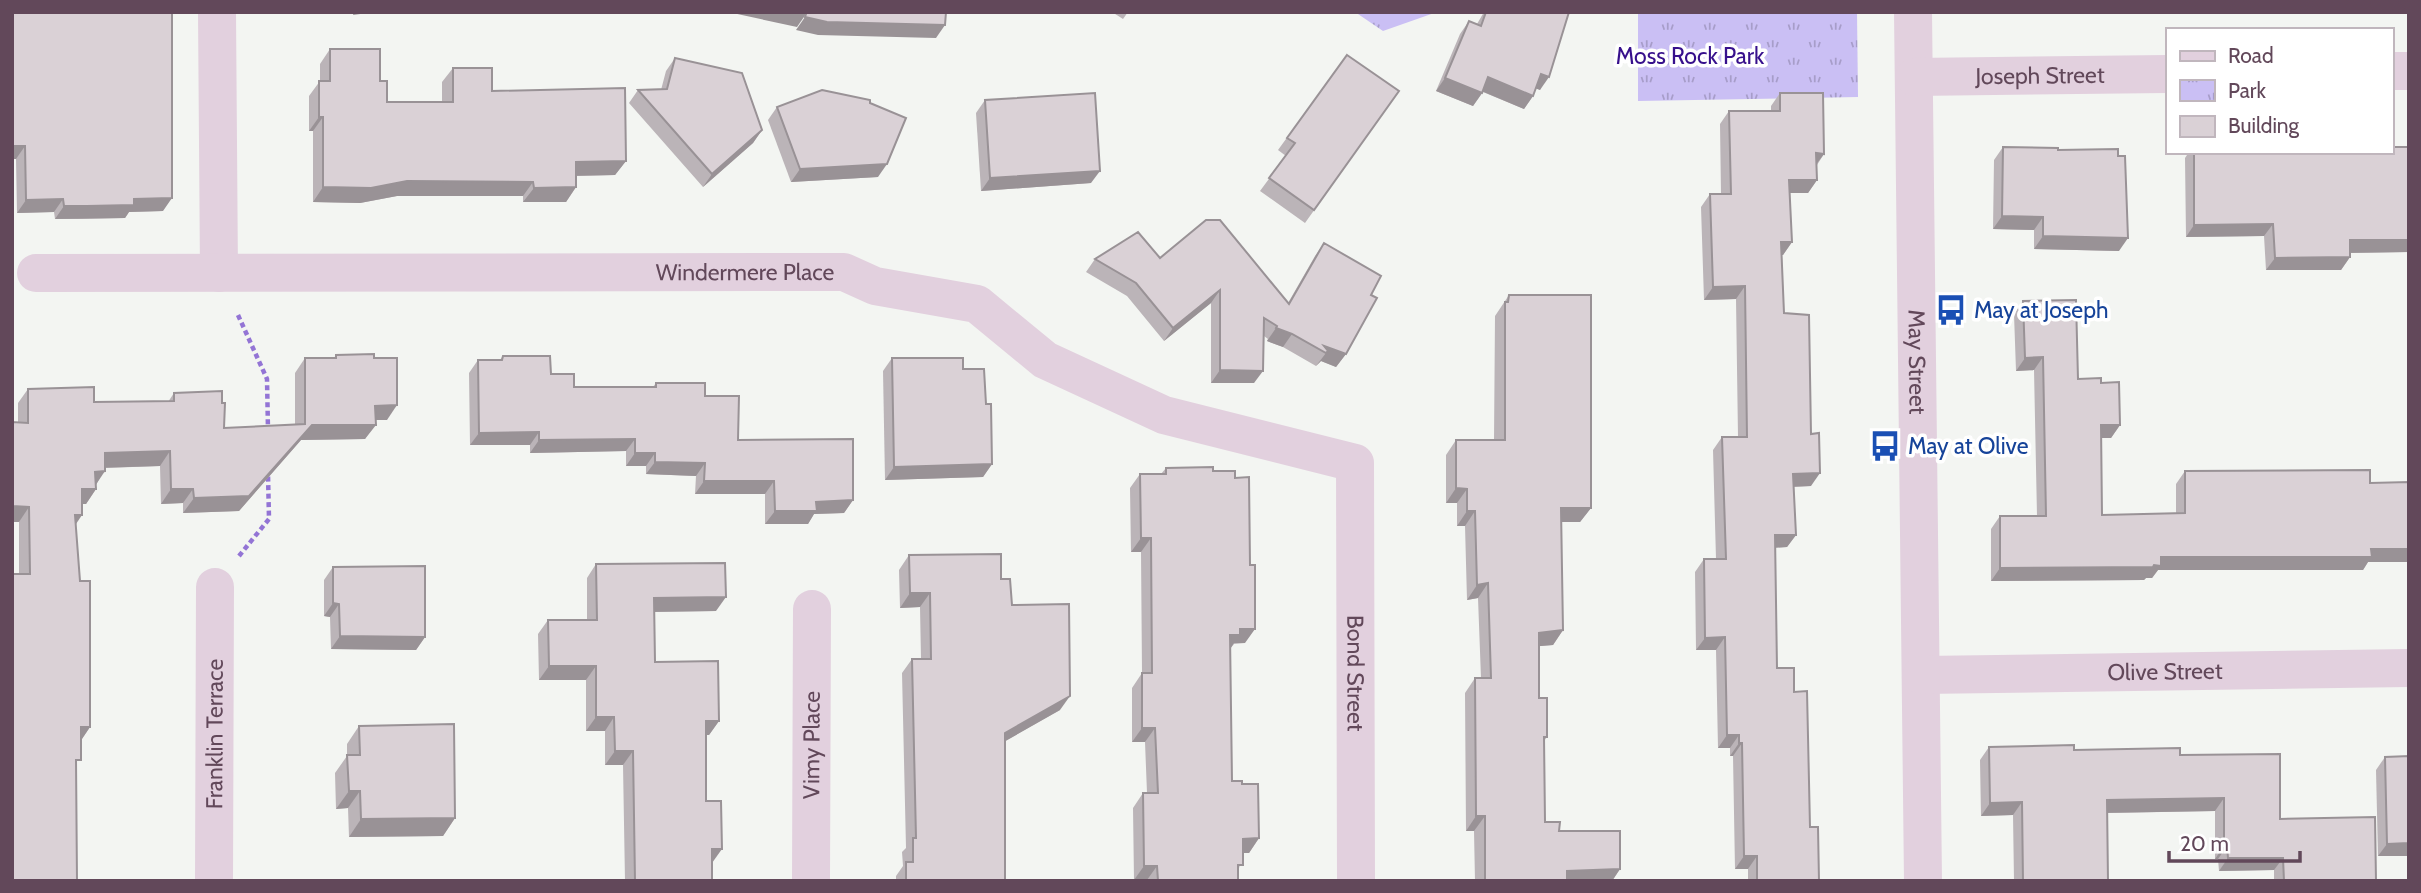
<svg xmlns="http://www.w3.org/2000/svg" width="2421" height="893" viewBox="0 0 2421 893" font-family="Cabin,sans-serif">
<style>
.park{fill:url(#park-tufts)}
.lines{fill:none;stroke-linecap:round;stroke-linejoin:round}
.path{stroke:#9374d5;stroke-width:4.5;stroke-dasharray:5 3.5;stroke-linecap:butt}
.minor{stroke:#e2d0de;stroke-width:38}
.wall{fill:#bbb4b8}
.shaded-wall{fill:#999296}
.building{fill:#dad1d6;stroke:#999296;stroke-width:2}
.labels{text-anchor:middle;stroke-width:7;stroke-linejoin:round;paint-order:stroke}
.park-label{font-size:23px;fill:#37108c;stroke:#fff}
.street-label{font-size:23px;fill:#62485a;stroke:#fff}
.transit-label{font-size:23px;fill:#164399;stroke:#fff;text-anchor:start}
</style>
<defs>
<pattern id="park-tufts" width="24" height="20" patternUnits="userSpaceOnUse" patternTransform="scale(1.75)"><rect width="24" height="20" fill="#cabff4"/><path d="M3 7l-1-3M5 7V3M7 7l1-3M15 17l-1-3M17 17v-4M19 17l1-3" fill="none" stroke="#a79dc9"/></pattern>
</defs>
<rect width="100%" height="100%" fill="#f3f5f2"/>
<g class="park">
<path d="M1355,12H1437L1383,31Z"/>
<path d="M1638,12H1857L1858,97L1638,101Z"/>
</g>
<g class="lines">
<g class="path">
<path d="M238,315L267,379L268,430"/>
<path d="M239,556L269,519L268,474"/>
</g>
<g class="minor">
<path d="M217,12L219,273"/>
<path id="s1" d="M1913,12L1923,881"/>
<path d="M2391,71H2409"/>
<path id="s2" d="M1914,77L2167,74"/>
<path id="s3" d="M36,273L844,272L875,286L977,304L1045,360L1164,415L1355,463L1356,881"/>
<path id="s4" d="M1922,675L2409,668"/>
<path id="s5" d="M214,881L215,587"/>
<path id="s6" d="M811,881L812,609"/>
</g>
</g>
<g class="wall">
<path d="M12,12L163,211L129,212L125,218L78,219H55L54,212L17,213L16,159H12Z"/>
<path d="M1112,12H1128L1123,19Z"/>
<path d="M1484,12H1569L1540,90L1536,88L1533,96L1524,109L1483,92L1473,106L1436,91L1460,34L1469,21L1477,24Z"/>
<path d="M330,49L380,81L387,102H442V82L453,68L492,91L626,161L615,175L576,176V187L566,202H523V196H397L360,203L313,202V131H309V96L320,81V64Z"/>
<path d="M1347,55L1399,91L1305,223L1260,191L1286,156L1278,150Z"/>
<path d="M675,58L762,130L753,143L703,187L629,103L638,90H661L666,71Z"/>
<path d="M1780,93L1824,154L1817,165V180L1808,193H1790L1792,242L1783,255H1782L1784,313L1811,486L1794,487L1796,535L1787,547L1775,548L1777,668L1794,692L1810,827L1819,881H1748V869H1735L1733,756H1730V748H1718L1716,650H1696L1695,572L1704,559H1716L1713,450L1722,437H1738L1736,299L1704,300L1701,207L1710,194H1721L1720,124L1729,111H1771V106Z"/>
<path d="M985,100L1091,183L981,191L976,113Z"/>
<path d="M777,107L878,177L791,182L768,120Z"/>
<path d="M2003,147L2058,150L2119,251L2034,249V230L1993,229L1994,160Z"/>
<path d="M2409,147V252L2350,253V257L2341,270H2266L2264,236L2186,237L2185,158L2189,152H2391Z"/>
<path d="M1324,243L1371,295L1346,354L1336,367L1321,361L1316,366L1283,347L1267,341L1268,339L1264,336L1254,383H1211V303L1164,341L1127,296L1086,272L1095,259L1160,258L1288,303L1315,256Z"/>
<path d="M1509,295L1591,508L1580,522H1561L1563,630L1553,645L1539,646V698L1547,737L1544,741L1545,822L1620,869L1612,881H1475L1474,831H1466L1465,693L1475,678H1481L1478,598L1467,600L1465,526H1457V503H1446V455L1456,440H1494L1495,316Z"/>
<path d="M2023,301L2078,379L2101,383L2120,425L2111,438H2101L2102,515L2176,513V484L2185,471L2368,562L2363,570H2158L2152,578H2146L2144,580L1991,581V529L2000,516H2037L2034,370L2016,371L2014,314Z"/>
<path d="M336,355L374,358L387,420H376L365,439L301,440L239,511L183,513V503L161,504L160,466L105,468L96,485V489L86,504H82L75,525L90,727L81,740L19,574V522H12V422H18V403L28,389L94,402H168L174,393L222,403L224,428L295,425V373L305,358H334Z"/>
<path d="M503,356L551,374L574,387H653L656,383L705,396L738,440L853,500L844,513L814,514L808,524H765V494H695L696,476L646,474V466H626V451L530,453V445H470L469,373L478,360H500Z"/>
<path d="M892,358L963,369L992,464L983,477L885,480L883,371Z"/>
<path d="M1166,468L1213,471L1245,643L1234,644L1230,649L1232,781L1259,838L1249,853H1243L1238,872V881L1134,880L1133,808L1143,793H1147L1145,742H1132V688L1142,673L1141,552H1131L1130,488L1140,474H1161Z"/>
<path d="M909,555L1001,579L1012,605L1060,710L1005,741V881H896V876L903,866L902,852L906,848L902,673L912,659H921L920,607L900,608L899,570Z"/>
<path d="M596,564L716,611L654,612L655,662L719,721L709,735H706V801L712,862V881H625L623,765H605V731H586V680H539L538,634L548,620H587V578Z"/>
<path d="M333,567L425,637L416,650L331,649L330,617L324,616V580Z"/>
<path d="M359,726L455,818L443,836L349,837L348,808L336,809L335,773L347,756V744Z"/>
<path d="M1989,747L2074,750L2180,755L2376,881H2274V870L2219,871L2218,859H2215V811L2108,813V881H2014L2013,815L1981,816L1980,760Z"/>
<path d="M2409,756V856H2378L2376,770L2385,757Z"/>
</g>
<g class="shaded-wall">
<path d="M354,12H375L353,15Z"/>
<path d="M728,12H797L806,14L797,27Z"/>
<path d="M805,17L945,25L936,38L818,35L796,30Z"/>
<path d="M1541,74L1549,77L1540,90L1532,87Z"/>
<path d="M1488,77L1533,96L1524,109L1479,90Z"/>
<path d="M1445,78L1482,93L1473,106L1436,91Z"/>
<path d="M319,117H323L313,131H309Z"/>
<path d="M762,130L753,143L703,187L712,174Z"/>
<path d="M12,146H25L16,159H12Z"/>
<path d="M1816,153L1824,154L1815,166Z"/>
<path d="M626,161L615,175L565,176L576,162Z"/>
<path d="M887,164L878,177L791,182L800,169Z"/>
<path d="M1100,171L1091,183L981,191L990,178Z"/>
<path d="M1789,180H1817L1808,193H1780Z"/>
<path d="M407,181L533,182L523,196H397L360,203L313,202L323,187Z"/>
<path d="M576,187L566,202H523L534,188Z"/>
<path d="M172,198L163,211L129,212L125,218L55,219L64,206L134,199Z"/>
<path d="M63,199L54,212L17,213L26,200Z"/>
<path d="M2002,216L2043,217L2034,230L1993,229Z"/>
<path d="M2273,224L2264,236L2186,237L2194,225Z"/>
<path d="M2043,236L2128,238L2119,251L2034,249Z"/>
<path d="M2350,240H2409V252L2341,253Z"/>
<path d="M1781,242H1792L1783,255H1772Z"/>
<path d="M2350,257L2341,270H2266L2275,258Z"/>
<path d="M1745,286L1736,299L1704,300L1713,287Z"/>
<path d="M1220,290L1211,303L1164,341L1173,328Z"/>
<path d="M1276,328L1292,334L1283,347L1267,341Z"/>
<path d="M1324,346L1346,354L1336,367L1321,361L1316,366L1326,353Z"/>
<path d="M2043,357L2034,370L2016,371L2025,358Z"/>
<path d="M1220,370L1263,371L1254,383H1211Z"/>
<path d="M397,405L387,420H365L375,406Z"/>
<path d="M312,425H376L365,439L301,440L239,511L183,513L194,498Z"/>
<path d="M2101,425H2120L2111,438H2092Z"/>
<path d="M539,432L530,445H470L479,433Z"/>
<path d="M635,439L626,451L530,453L539,440Z"/>
<path d="M170,451L160,466L95,468L105,453Z"/>
<path d="M635,453H655L646,466H626Z"/>
<path d="M655,462L705,463L696,476L646,474Z"/>
<path d="M992,464L983,477L885,480L894,467Z"/>
<path d="M105,471L95,486V472Z"/>
<path d="M1820,473L1811,486L1784,487L1793,474Z"/>
<path d="M704,481H774L765,494H695Z"/>
<path d="M1456,488L1467,489L1457,503H1446Z"/>
<path d="M82,489H96L86,504H72Z"/>
<path d="M171,489H193L183,503L161,504Z"/>
<path d="M853,500L844,513L814,514L808,524H765L775,511L816,502Z"/>
<path d="M12,506L29,507L19,522H12Z"/>
<path d="M1561,508H1591L1580,522H1550Z"/>
<path d="M1467,511H1475L1465,526H1457Z"/>
<path d="M75,515H82L72,530Z"/>
<path d="M1775,535H1796L1787,547L1766,548Z"/>
<path d="M1141,538H1151L1141,552H1131Z"/>
<path d="M2371,549H2409V562H2368L2363,570H2158L2152,578H2146L2144,580L1991,581L2000,568L2161,557Z"/>
<path d="M1488,583L1478,598L1467,600L1477,585Z"/>
<path d="M910,593H930L920,607L900,608Z"/>
<path d="M726,597L716,611L644,612L654,598Z"/>
<path d="M333,603L339,604L330,617L324,616Z"/>
<path d="M1240,629H1255L1245,643H1234L1230,649V635Z"/>
<path d="M1563,630L1553,645L1529,647L1539,633Z"/>
<path d="M340,636L425,637L416,650L331,649Z"/>
<path d="M1725,637L1716,650H1696L1705,638Z"/>
<path d="M549,666H596L586,680H539Z"/>
<path d="M1070,696L1060,710L995,747L1005,733Z"/>
<path d="M596,717H614L605,731H586Z"/>
<path d="M706,721H719L709,735H696Z"/>
<path d="M81,727H90L80,742Z"/>
<path d="M1142,728H1155L1145,742H1132Z"/>
<path d="M1727,735H1739L1730,748H1718Z"/>
<path d="M1739,743H1742L1733,756H1730Z"/>
<path d="M615,751H633L623,765H605Z"/>
<path d="M349,791H360L348,808L336,809Z"/>
<path d="M2224,798L2215,811L2099,813L2107,800Z"/>
<path d="M2022,802L2013,815L1981,816L1990,803Z"/>
<path d="M1476,816H1485L1474,831H1466Z"/>
<path d="M455,818L443,836L349,837L361,819Z"/>
<path d="M1259,838L1249,853H1233L1243,839Z"/>
<path d="M2409,843V856H2378L2387,844Z"/>
<path d="M2224,846H2227L2218,859H2215Z"/>
<path d="M712,849H722L712,863Z"/>
<path d="M1744,856H1757L1748,869H1735Z"/>
<path d="M2228,858H2283L2274,870L2219,871Z"/>
<path d="M1144,866H1157L1147,880H1134Z"/>
<path d="M1620,869L1612,881H1560L1567,871Z"/>
</g>
<g class="building">
<path d="M12,12H172V198L134,199V205L87,206H64L63,199L26,200L25,146H12Z"/>
<path d="M797,12H946L945,25L827,22L805,17L806,14Z"/>
<path d="M1486,12H1569L1549,77L1541,74L1533,96L1488,77L1482,93L1445,78L1469,21L1481,26Z"/>
<path d="M330,49H380V81H387V102H453V68H492V91L625,88L626,161L576,162V187L534,188L533,182L407,181L371,188L323,187V117H319V81H330Z"/>
<path d="M1347,55L1399,91L1314,210L1269,178L1295,143L1287,138Z"/>
<path d="M675,58L742,73L762,130L712,174L638,90L667,89Z"/>
<path d="M822,90L870,100V103L906,118L887,164L800,169L777,107Z"/>
<path d="M1095,93L1100,171L990,178L985,100Z"/>
<path d="M1780,93H1823L1824,154L1816,153L1817,180H1789L1792,242H1781L1784,313L1809,315L1811,434L1819,433L1820,473L1793,474L1796,535H1775L1777,668H1794V692L1807,691L1810,827H1818L1819,881H1757V856H1744L1742,743H1739V735H1727L1725,637L1705,638L1704,559H1726L1722,437H1747L1745,286L1713,287L1710,194H1731L1729,111H1780Z"/>
<path d="M2003,147L2058,148V150L2118,149V156H2125L2128,238L2043,236V217L2002,216Z"/>
<path d="M2391,147H2409V240H2350V257L2275,258L2273,224L2194,225V152H2391Z"/>
<path d="M1206,220H1220L1289,304L1324,243L1381,276L1371,295L1377,298L1346,354L1324,346L1328,351L1326,353L1292,334L1276,328L1277,326L1264,318L1263,371L1220,370V290L1173,328L1136,283L1095,259L1138,232L1160,258Z"/>
<path d="M1509,295H1591V508H1561L1563,630L1539,633V698H1547V737H1544L1545,822H1560L1559,831H1620V869L1567,871V881H1485V816H1476L1475,678H1491L1488,583L1477,585L1475,511H1467V489L1456,488V440H1505V302H1508Z"/>
<path d="M2076,300L2078,379L2101,378V383L2119,382L2120,425H2101L2102,515L2185,513V471L2370,470V483L2409,482V549H2371L2372,557H2161V566L2154,565L2153,567L2000,568V516H2046L2043,357L2025,358L2023,301Z"/>
<path d="M374,354V358H397V405L375,406L376,425H312L249,496L194,498L193,489H171L170,451L105,453V471L95,472L96,489H82V515H75L80,581H90V727H81V760H76L77,881H12V574H30L29,507L12,506V422L28,423V389L94,387V402L174,401V393L222,391V403H225L224,428L305,424V358H336V355Z"/>
<path d="M503,356H550L551,374H574V387H656V383H705V396H739L738,440L853,439V500L816,502L817,511H775L774,481H704L705,463L655,462V453H635V439L539,440V432L479,433L478,360H502Z"/>
<path d="M892,358H963V369H984L986,404H991L992,464L894,467Z"/>
<path d="M1213,467V471H1235V478L1249,477L1250,565H1255V629H1240V635H1230L1232,781H1242V784H1258L1259,838L1243,839V865H1238V881H1158L1157,866H1144L1143,793H1158L1155,728H1142V673H1152L1151,538H1141L1140,474H1166V468Z"/>
<path d="M1001,554V579H1010L1012,605L1069,604L1070,696L1005,733V881H906V862H913V838H916L912,659H931L930,593H910L909,555Z"/>
<path d="M725,563L726,597L654,598L655,662L718,661L719,721H706V801H721L722,849H712V881H635L633,751H615L614,717H596V666H549L548,620H597L596,564Z"/>
<path d="M425,566V637L340,636L339,604L333,603V567Z"/>
<path d="M454,724L455,818L361,819L360,791H349L347,755H360L359,726Z"/>
<path d="M2074,745V750L2180,748V755L2280,754V819L2375,817L2376,881H2284L2283,858H2228L2227,846H2224V798L2107,800L2108,881H2023L2022,802L1990,803L1989,747Z"/>
<path d="M2409,756V843L2387,844L2385,757Z"/>
</g>
<defs>
<symbol id="bus-bare" viewBox="-9 -9 18 18"><path d="M-5-6H5V4H4V6H2V4H-2V6H-4V4H-5ZM-3.5-4V0h7V-4ZM-3.5 1.2v1.5H-2V1.2ZM2 1.2v1.5H3.5V1.2Z" fill="#1a4fb4" stroke="#fff" stroke-width="2.5" paint-order="stroke"/></symbol>
</defs>
<g fill-rule="evenodd">
<use href="#bus-bare" x="1929" y="288" width="44" height="44"/>
<use href="#bus-bare" x="1863" y="424" width="44" height="44"/>
</g>
<g class="labels">
<g class="park-label">
<text x="1690" y="64">Moss Rock Park</text>
</g>
<g class="street-label">
<text dy="8" stroke="none"><textPath href="#s2" startOffset="126">Joseph Street</textPath></text>
<text dy="8" stroke="none"><textPath href="#s3" startOffset="709">Windermere Place</textPath></text>
<text dy="8" stroke="none"><textPath href="#s1" startOffset="350">May Street</textPath></text>
<text dy="8" stroke="none"><textPath href="#s3" startOffset="1572">Bond Street</textPath></text>
<text dy="8" stroke="none"><textPath href="#s4" startOffset="243">Olive Street</textPath></text>
<text dy="8" stroke="none"><textPath href="#s5" startOffset="147">Franklin Terrace</textPath></text>
<text dy="8" stroke="none"><textPath href="#s6" startOffset="136">Vimy Place</textPath></text>
</g>
<g class="transit-label">
<text x="1974" y="318">May at Joseph</text>
<text x="1908" y="454">May at Olive</text>
</g>
</g>
<rect width="2421" height="893" fill="none" stroke="#62485a" stroke-width="28"/>
<rect x="2166" y="28" width="228" height="126" fill="#ffffff" stroke="#c0b6bd" stroke-width="2"/>
<rect x="2180" y="51" width="35" height="10" fill="#e2d0de" stroke="#c0b6bd" stroke-width="2"/>
<text x="2228" y="63" font-size="21" fill="#62485a">Road</text>
<rect x="2180" y="80" width="35" height="21" fill="url(#park-tufts)" stroke="#c0b6bd" stroke-width="2"/>
<text x="2228" y="98" font-size="21" fill="#62485a">Park</text>
<rect x="2180" y="116" width="35" height="21" fill="#dad1d6" stroke="#c0b6bd" stroke-width="2"/>
<text x="2228" y="133" font-size="21" fill="#62485a">Building</text>
<path d="M2169 851v10h131v-10" fill="none" stroke="#62485a" stroke-width="3.5"/>
<text x="2180" y="851" font-size="21" fill="#62485a" stroke="#ffffff" stroke-width="5" paint-order="stroke">20 m</text>
</svg>
